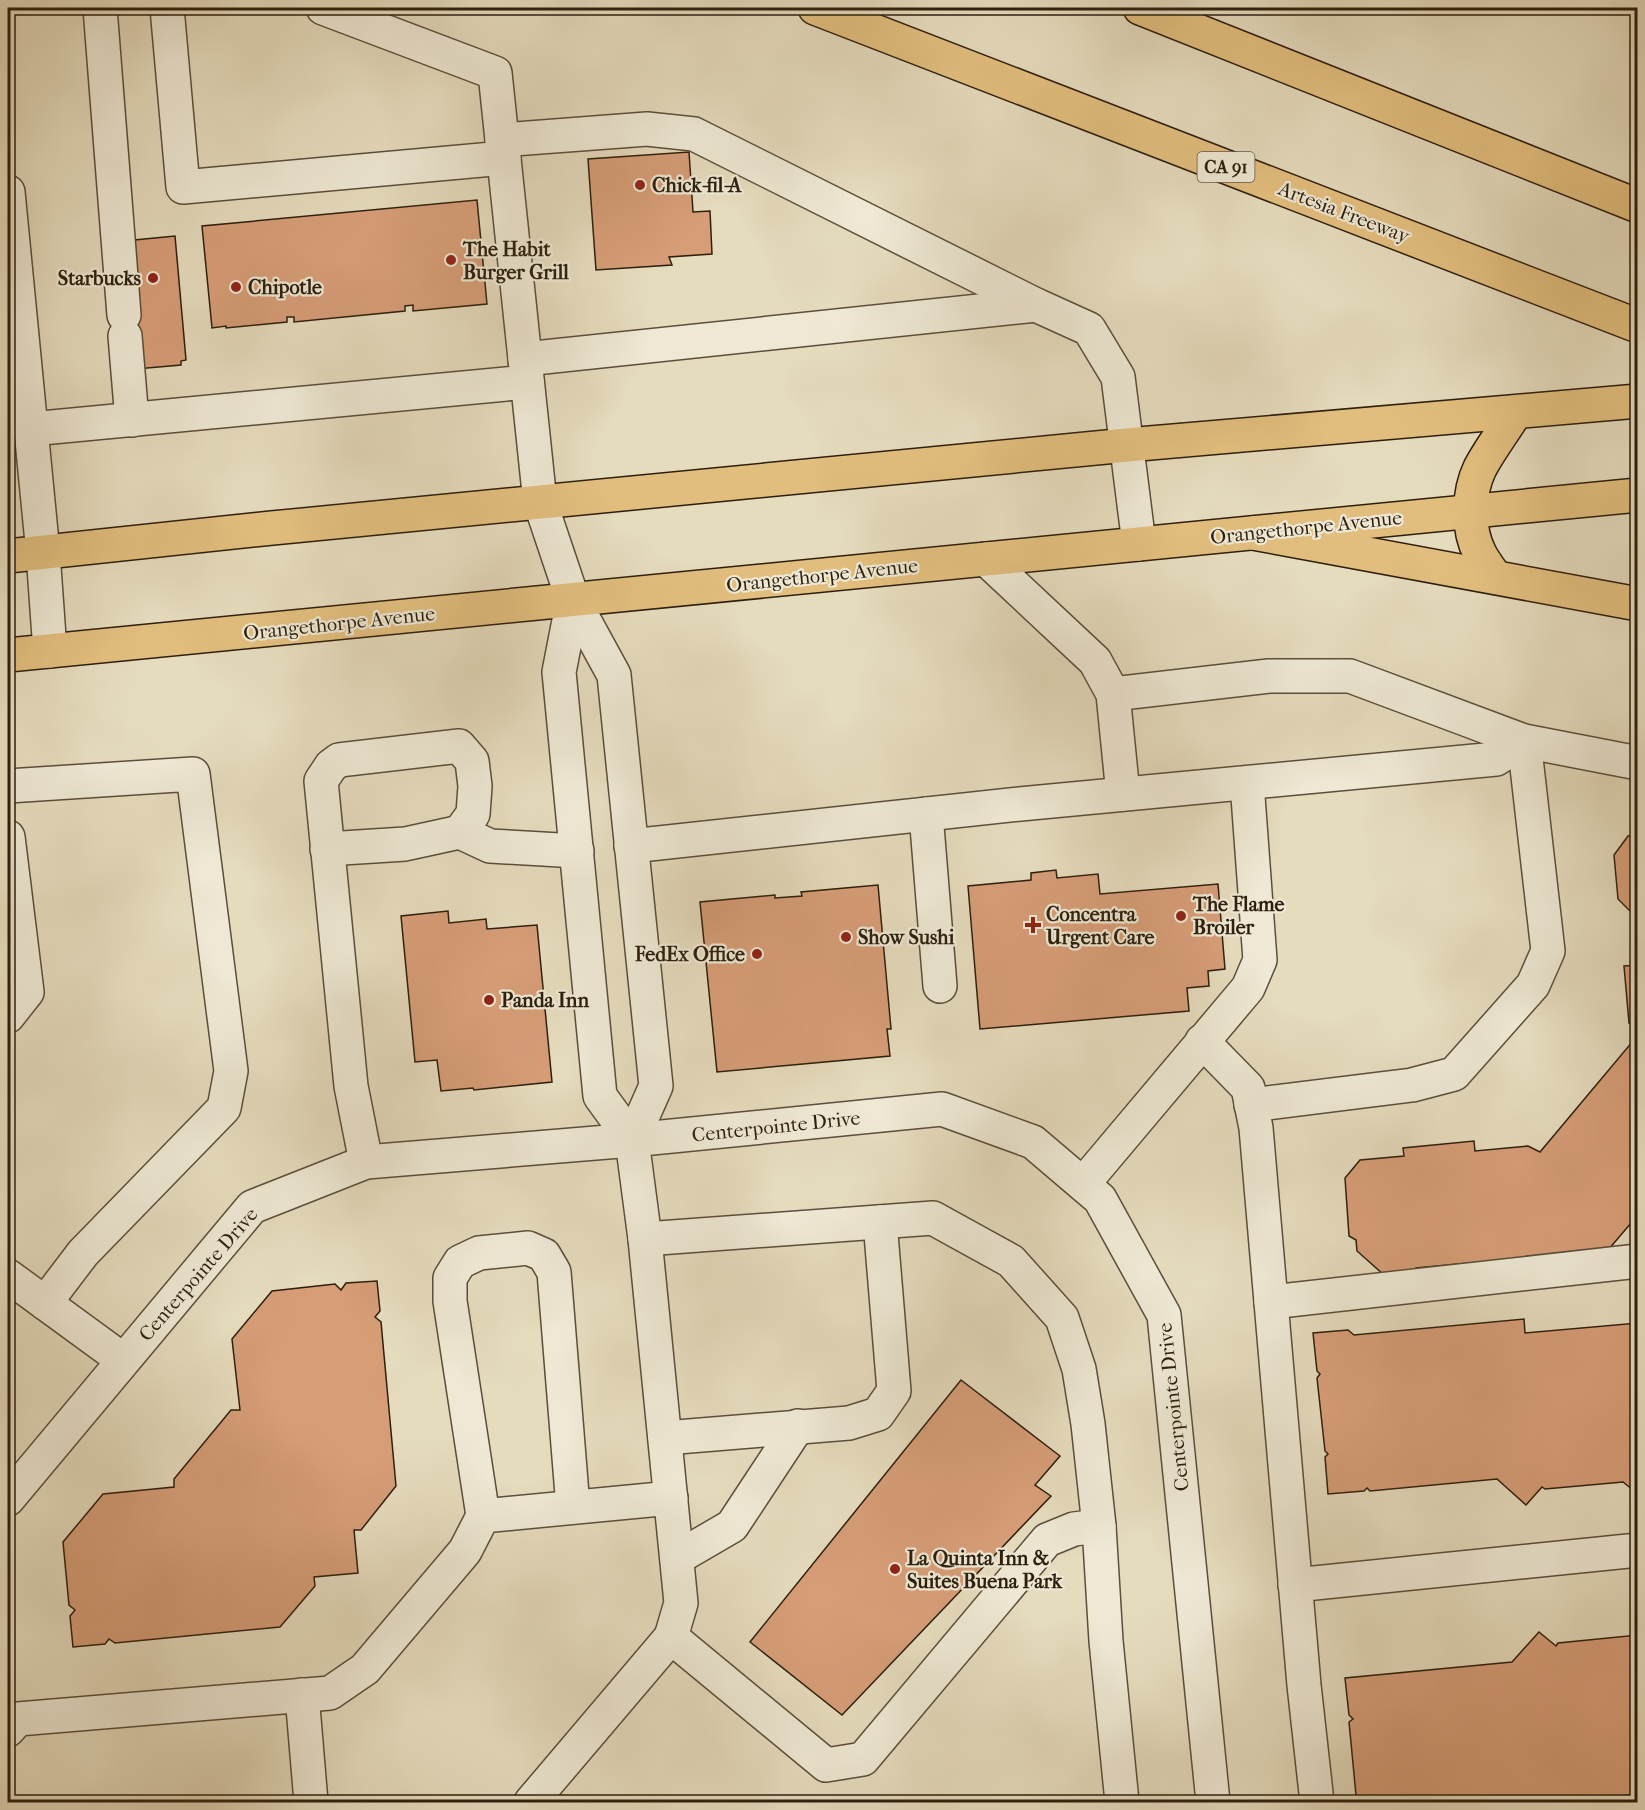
<svg xmlns="http://www.w3.org/2000/svg" width="1645" height="1810" viewBox="0 0 1645 1810" font-family="'IM FELL French Canon',serif">
<style>
.building{fill:#d69d77;stroke:#2d1f0e;stroke-width:1.5}
.lines{fill:none;stroke-linecap:round;stroke-linejoin:round}
.minor-casing{stroke:#5b4e3a;stroke-width:36}
.major-casing{stroke:#2d1f0e;stroke-width:36}
.highway-casing{stroke:#2d1f0e;stroke-width:36}
.minor{stroke:#eee8d4;stroke-width:33}
.major{stroke:#e2be7e;stroke-width:33}
.highway{stroke:#e2be7e;stroke-width:33}
.poi-dot{fill:#8f2418;stroke:#eee8d4;stroke-width:2}
.labels{text-anchor:middle;stroke-width:4.5;stroke-linejoin:round;paint-order:stroke}
.shield{fill:#eee8d4;stroke:#675b49;stroke-width:1.5}
.shield-label{font-size:18px;font-weight:bold;fill:#2d1f0e}
.poi-label{font-size:20px;font-weight:bold;fill:#2d1f0e;stroke:#eee8d4;text-anchor:start}
.street-label{font-size:20px;fill:#2d1f0e;stroke:#eee8d4}
</style>
<rect width="100%" height="100%" fill="#e5dbbd"/>
<filter id="stains"><feTurbulence type="fractalNoise" baseFrequency=".00333" numOctaves="4"/><feColorMatrix values="0 0 0 0 .2 0 0 0 0 .09 0 0 0 0 .02 0 0 0 .5 -.17"/></filter>
<radialGradient id="worn" r=".72"><stop offset=".6" stop-color="#630" stop-opacity="0"/><stop offset="1" stop-color="#630" stop-opacity=".3"/></radialGradient>
<g class="building">
<path d="M689,152L693,212L710,211L712,254L669,257L672,265L596,270L588,159Z"/>
<path d="M477,200L487,304L413,311V305L405,306V311L294,322V317H287V322L226,328V326L212,328L202,226Z"/>
<path d="M175,236L186,360L181,361V365L136,369L124,241Z"/>
<path d="M1638,835V963L1632,913L1618,899L1614,855L1628,836Z"/>
<path d="M1056,870L1057,878L1098,874L1100,894L1218,884L1225,969L1208,971L1209,986L1187,988L1189,1011L980,1029L968,886L1031,880V873Z"/>
<path d="M878,885L891,1029H887L890,1056L717,1072L700,902L775,895V898L802,896L801,892Z"/>
<path d="M448,911L449,923L486,919L487,929L537,925L552,1082L474,1090L473,1088L441,1091L437,1060L415,1062L401,916Z"/>
<path d="M1638,965V1030L1629,1023L1624,966Z"/>
<path d="M1638,1035V1215L1608,1250L1416,1268L1417,1273L1384,1275L1357,1251L1356,1240L1349,1236L1345,1178L1360,1160L1404,1156L1403,1148L1474,1141L1475,1151L1528,1146L1540,1152Z"/>
<path d="M377,1281L380,1311L375,1317L381,1322L396,1486L361,1530H354L358,1573L314,1577L315,1586L280,1627L115,1643L109,1639L105,1644L73,1647L70,1616L75,1610L69,1605L63,1542L103,1494L174,1487V1479L231,1410H240L232,1339L272,1291L335,1284L341,1290L346,1283Z"/>
<path d="M1524,1319L1525,1333L1638,1323V1494L1623,1482L1545,1489L1542,1487L1526,1505L1497,1479L1370,1491L1367,1488L1364,1491L1328,1494L1325,1457L1328,1454L1325,1451L1317,1378L1320,1374L1317,1371L1313,1333L1348,1330L1354,1335Z"/>
<path d="M961,1380L1060,1456L1035,1485L1051,1496L842,1715L750,1642Z"/>
<path d="M1539,1632L1556,1646L1558,1643L1638,1635V1794L1570,1801V1802H1357L1361,1798L1356,1795L1349,1722L1353,1719L1349,1715L1345,1678L1512,1662Z"/>
</g>
<g class="lines">
<defs>
<g id="minor">
<path d="M100,8L124,315"/>
<path d="M167,8L183,187L504,158"/>
<path d="M323,8L495,73L540,502L573,600L614,675L656,1086L632,1140"/>
<path d="M502,140L647,129L694,134L1036,305"/>
<path d="M8,192L43,553L50,651"/>
<path d="M125,336L132,420"/>
<path d="M525,359L1036,305L1089,329L1118,377L1139,544"/>
<path d="M31,429L527,382"/>
<path d="M986,559L1095,661L1113,694L1123,794"/>
<path d="M573,600L559,672L600,1096L632,1140L645,1239L681,1603L671,1637L826,1765L863,1759L1047,1540L1074,1529L1099,1526"/>
<path d="M1113,694L1269,676H1350L1524,741L1638,763"/>
<path d="M8,786L193,774L231,1071L224,1108L83,1253L45,1303"/>
<path d="M926,814L940,986"/>
<path d="M8,837L27,992L8,1016"/>
<path d="M631,846L1020,804L1496,759L1524,741L1548,951L1533,985L1454,1074L1412,1085L1251,1105"/>
<path d="M327,849L405,844L460,832L490,846L577,851"/>
<path d="M1202,1041L1248,1088L1256,1128L1304,1685L1317,1802"/>
<path d="M366,1162L351,1086L321,781L331,766L339,760L459,746L472,761L475,786L473,814L460,832"/>
<path d="M1083,1184L1248,988L1260,960L1247,783"/>
<path d="M645,1239L933,1218L1011,1261L1062,1318L1079,1369L1088,1424L1099,1526L1106,1641L1122,1802"/>
<path d="M8,1276L123,1360"/>
<path d="M1271,1302L1638,1261"/>
<path d="M665,1438L849,1423L878,1414L894,1391L880,1222"/>
<path d="M8,1499L252,1207L366,1162L632,1140L942,1109L1033,1142L1100,1199L1164,1315L1213,1802"/>
<path d="M483,1516L450,1301V1278L460,1262L479,1253L528,1248L544,1255L554,1272L573,1507"/>
<path d="M677,1558L732,1526L798,1426"/>
<path d="M1295,1585L1638,1550"/>
<path d="M302,1695L311,1802"/>
<path d="M8,1730L18,1719L330,1693L365,1669L465,1551L483,1516L671,1498"/>
<path d="M531,1802L671,1637"/>
</g>
<g id="major">
<path d="M8,556L272,528L1127,445L1638,401"/>
<path d="M8,655L1638,495"/>
</g>
<g id="highway">
<path d="M815,8L1638,326"/>
<path d="M1140,8L1638,206"/>
<path d="M1253,533L1638,604"/>
<path d="M1495,577C1490,569 1484,562 1480,554C1467,529 1468,493 1480,468C1490,449 1504,431 1515,413"/>
</g>
</defs>
<use href="#minor" class="minor-casing"/>
<use href="#major" class="major-casing"/>
<use href="#highway" class="highway-casing"/>
<use href="#minor" class="minor"/>
<use href="#major" class="major"/>
<use href="#highway" class="highway"/>
</g>
<g class="poi-dot">
<circle cx="640" cy="185" r="6"/>
<circle cx="451" cy="260" r="6"/>
<circle cx="153" cy="278" r="6"/>
<circle cx="236" cy="287" r="6"/>
<circle cx="1181" cy="916" r="6"/>
<path d="M1030 916h6v6h6v6h-6v6h-6v-6h-6v-6h6z"/>
<circle cx="846" cy="937" r="6"/>
<circle cx="757" cy="954" r="6"/>
<circle cx="489" cy="1000" r="6"/>
<circle cx="895" cy="1569" r="6"/>
</g>
<g class="labels">
<rect class="shield" x="1197.5" y="152" width="57" height="30" rx="4.5"/>
<g class="shield-label">
<text x="1226" y="173">CA 91</text>
</g>
<g class="poi-label">
<text x="652" y="192">Chick-fil-A</text>
<text x="463" y="256">The Habit<tspan x="463" dy="23">Burger Grill</tspan></text>
<text x="141" y="285" text-anchor="end">Starbucks</text>
<text x="248" y="294">Chipotle</text>
<text x="1193" y="911">The Flame<tspan x="1193" dy="23">Broiler</tspan></text>
<text x="1046" y="921">Concentra<tspan x="1046" dy="23">Urgent Care</tspan></text>
<text x="858" y="944">Show Sushi</text>
<text x="745" y="961" text-anchor="end">FedEx Office</text>
<text x="501" y="1007">Panda Inn</text>
<text x="907" y="1565">La Quinta Inn &amp;<tspan x="907" dy="23">Suites Buena Park</tspan></text>
</g>
<g class="street-label">
<text transform="translate(1344 212) rotate(21)" y="7">Artesia Freeway</text>
<text transform="translate(1306 527) rotate(-6)" y="7">Orangethorpe Avenue</text>
<text transform="translate(822 575) rotate(-6)" y="7">Orangethorpe Avenue</text>
<text transform="translate(339 623) rotate(-6)" y="7">Orangethorpe Avenue</text>
<text transform="translate(776 1126) rotate(-6)" y="7">Centerpointe Drive</text>
<text transform="translate(198 1274) rotate(-49)" y="7">Centerpointe Drive</text>
<text transform="translate(1173 1407) rotate(-96)" y="7">Centerpointe Drive</text>
</g>
</g>
<rect width="1645" height="1810" fill="none" stroke="#e5dbbd" stroke-width="30"/>
<rect x="9" y="9" width="1627" height="1792" fill="none" stroke="#2d1f0e" stroke-width="3"/>
<rect x="15" y="15" width="1615" height="1780" fill="none" stroke="#2d1f0e" stroke-width="1.5"/>
<rect width="100%" height="100%" filter="url(#stains)"/>
<rect width="100%" height="100%" fill="url(#worn)"/>
</svg>
